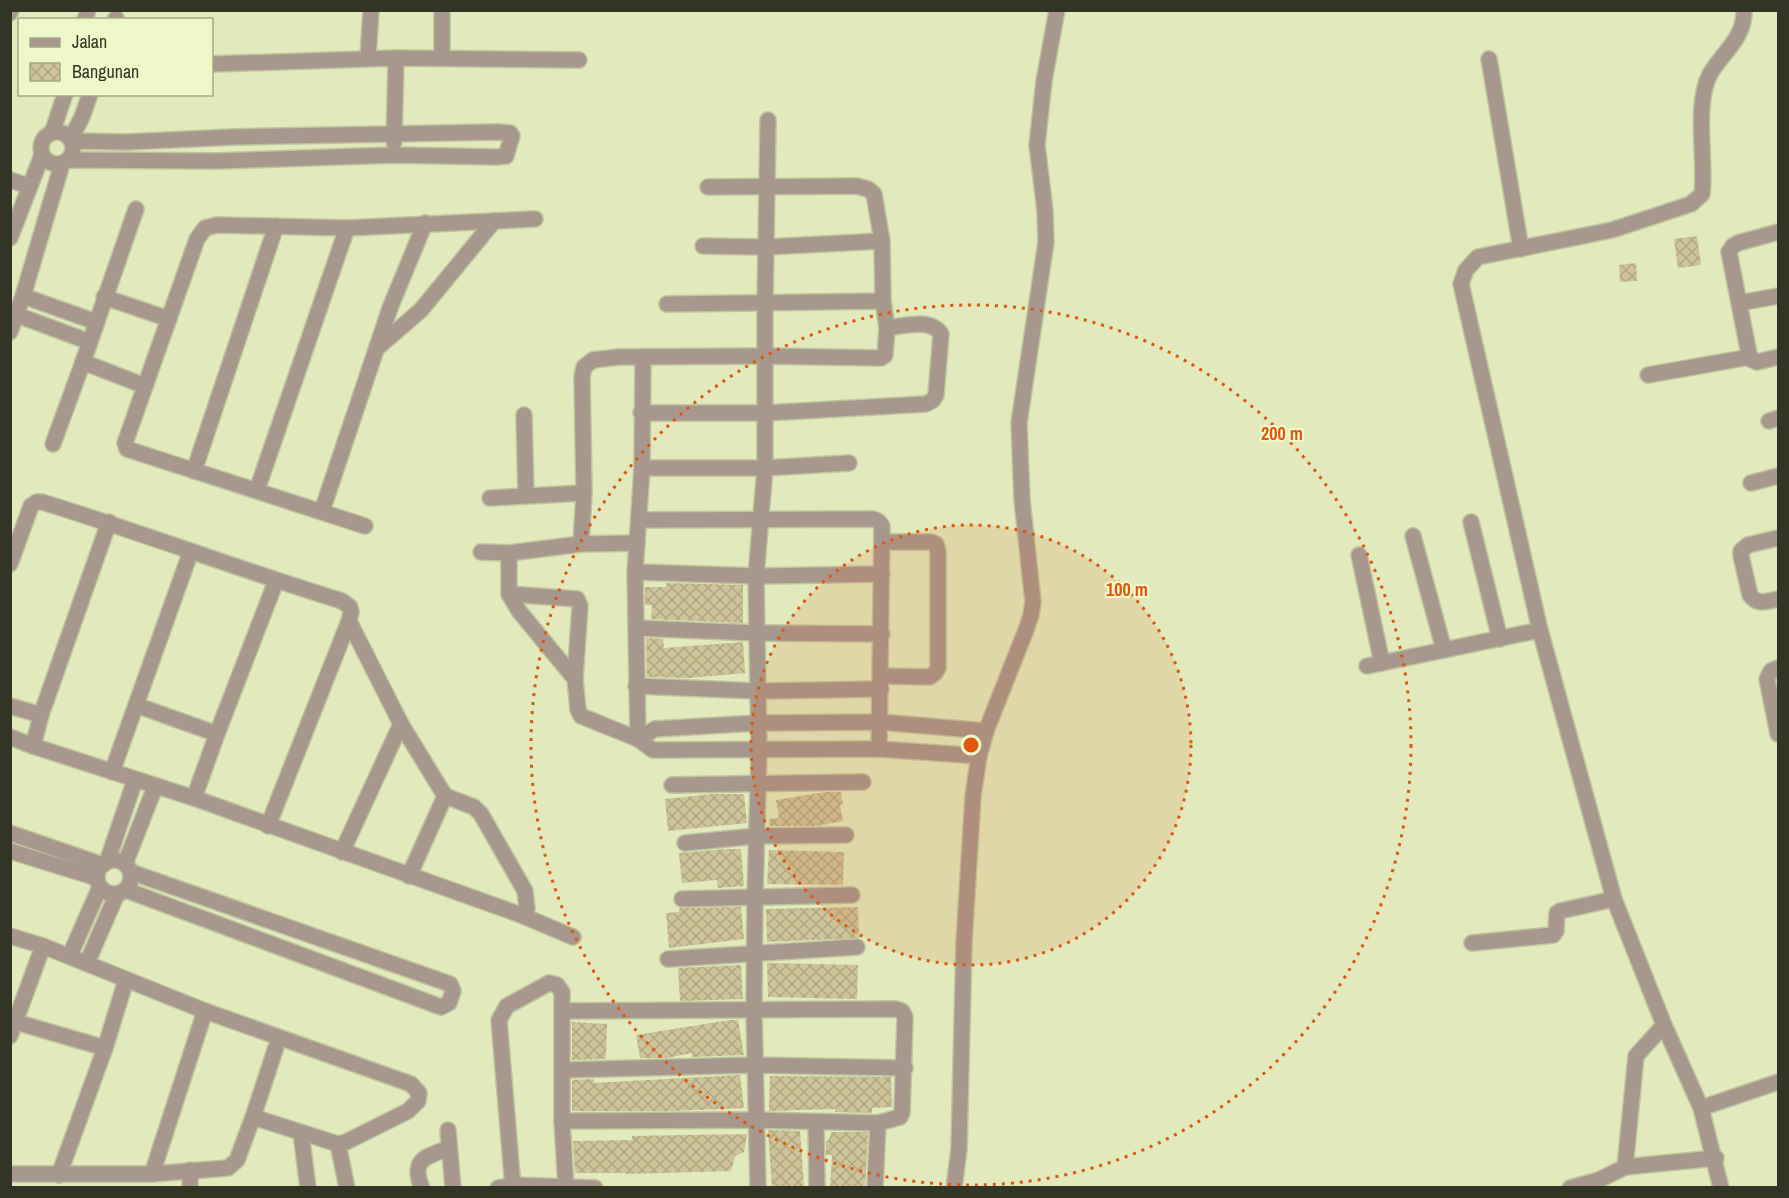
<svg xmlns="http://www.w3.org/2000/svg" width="1789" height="1198" viewBox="0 0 1789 1198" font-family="'Archivo Narrow',sans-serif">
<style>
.building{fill:url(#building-cross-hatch)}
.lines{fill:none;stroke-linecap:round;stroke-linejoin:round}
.minor-casing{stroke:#bec59e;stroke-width:18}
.minor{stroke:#a8978c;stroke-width:15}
.ring{fill:none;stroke:#df570d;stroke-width:3;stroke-dasharray:3 6}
.centre{fill:#df570d;stroke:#eef7ca;stroke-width:3}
.ring-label{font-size:18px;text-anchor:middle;font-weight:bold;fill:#df570d;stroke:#eef7ca;stroke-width:4.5;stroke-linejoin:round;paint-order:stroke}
</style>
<defs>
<pattern id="building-cross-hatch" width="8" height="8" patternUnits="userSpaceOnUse" patternTransform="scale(1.5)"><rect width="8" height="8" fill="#cec398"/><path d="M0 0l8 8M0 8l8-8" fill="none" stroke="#b1a883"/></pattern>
</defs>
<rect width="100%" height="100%" fill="#e1e9bd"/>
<g class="building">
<path d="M1697,236L1701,265L1678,268L1674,239Z"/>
<path d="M1636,263L1637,281L1620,282L1619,265Z"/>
<path d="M666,583L743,585V623L651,619L652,605H645V587H666Z"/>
<path d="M646,638L663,639L664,648L743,642L745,673L689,678L647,677Z"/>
<path d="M825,792H841L843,804L840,805L843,821L817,826H770L769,819L779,818L776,800Z"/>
<path d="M713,794H744L747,823L668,831L665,799Z"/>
<path d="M727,849H741L744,886L718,888L717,880L682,883L679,853Z"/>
<path d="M769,850L844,852L843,885L767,884Z"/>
<path d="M741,907L744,939L669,948L666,913L679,912V909L680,908Z"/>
<path d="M858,907L859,938L767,942L766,909Z"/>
<path d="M767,963L858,965L857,999L768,997Z"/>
<path d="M741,965L743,999L680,1001L678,968Z"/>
<path d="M730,1020H738L744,1055L692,1057V1053L667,1058H640L636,1035Z"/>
<path d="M572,1022L607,1024L606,1059L572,1060Z"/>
<path d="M740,1075L744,1108L672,1111H572V1080L594,1079V1083Z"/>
<path d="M770,1076L891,1077L892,1107L872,1108V1113L835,1112L836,1109L769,1111Z"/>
<path d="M768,1130L800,1131L804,1186L772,1188Z"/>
<path d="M831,1132H868L865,1188H830L832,1155H826V1142L829,1139Z"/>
<path d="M747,1134L744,1152L735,1156L731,1171L626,1174V1173H575L573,1141L632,1140V1136Z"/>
</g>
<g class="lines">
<defs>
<g id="minor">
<path d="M10,13L11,10"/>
<path d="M85,20L88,10"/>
<path d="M115,20L116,18"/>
<path d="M368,57L371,10"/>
<path d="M442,57V10"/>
<path d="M1489,59L1521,249"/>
<path d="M212,64L396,58"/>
<circle cx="57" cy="148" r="16"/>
<path d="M52,133L65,94"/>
<path d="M71,138L82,117L90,94"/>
<path d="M394,142L396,58L579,60"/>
<path d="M68,160L216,161L394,155L497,157L506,156L512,136L510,133L498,132L234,137L126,142L72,141"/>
<path d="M10,180L29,186"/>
<path d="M1778,232L1738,243L1733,246L1729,252L1739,303L1778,296"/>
<path d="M10,238L42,155"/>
<path d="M703,246L766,247L882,241"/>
<path d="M23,296L96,322"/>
<path d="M104,297L169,319"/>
<path d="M1739,303L1749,354L1752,360L1757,362L1778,357"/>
<path d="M667,304L883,301"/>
<path d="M17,315L90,342"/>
<path d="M10,332L23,296L62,164"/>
<path d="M377,348L421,310L494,221"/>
<path d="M83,362L136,209"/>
<path d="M1648,375L1750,357"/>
<path d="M641,413H765L926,404L933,400L936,395L941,334C931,318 903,326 887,328"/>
<path d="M524,415L526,495"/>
<path d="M1769,421L1778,418"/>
<path d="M53,444L83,362L145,386"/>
<path d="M642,468H765L849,463"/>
<path d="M194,471L276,226"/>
<path d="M1751,483L1778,476"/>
<path d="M257,490L347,228"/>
<path d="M490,498L584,493"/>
<path d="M322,511L390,308L425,223"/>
<path d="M639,520L873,519L878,521L882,526L879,749"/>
<path d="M109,522L41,715L33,746L194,798L521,915L573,937"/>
<path d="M1471,522L1500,639"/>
<path d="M365,526L127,449L125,443L197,239L205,228L217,225L347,228L535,219"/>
<path d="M1413,536L1444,650"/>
<path d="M1778,538L1748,545L1741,551V556L1750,595C1757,606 1767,601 1778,599"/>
<path d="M581,544L584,493L582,377L584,367L593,360L619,357L764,356L881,358L885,355L887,328L883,301L882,241L874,194L868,189L857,186L708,187"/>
<path d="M481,552L509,553L581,544L637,543"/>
<path d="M509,553V594L519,611L575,679L578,710L581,716L638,739L653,750L879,749L979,756"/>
<path d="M1359,555L1382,663"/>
<path d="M10,564L31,506L37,502H42C143,533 241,570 342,601L350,607L351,612L349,621L401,724L445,796L409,876"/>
<path d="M635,572L756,576L882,574"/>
<path d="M509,594L577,599L580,606L575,679"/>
<path d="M636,628L756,633L882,634"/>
<path d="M1367,666L1540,630"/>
<path d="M1778,668L1771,671L1767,679L1778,734"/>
<path d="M881,676L930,677L935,673L938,668V551L936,544L931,542H882"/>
<path d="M636,686L758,691L881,689"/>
<path d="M136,705L217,734"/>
<path d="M10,706L41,715"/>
<path d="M10,737L33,746"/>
<path d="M638,739L635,572L642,468L643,357"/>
<path d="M638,739L655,729L757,723L880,722L986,731"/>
<path d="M112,772L191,551"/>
<path d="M672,785L863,782"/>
<path d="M445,796L474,807L481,814L525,891L527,909L521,915"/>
<path d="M194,798L217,734L276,581"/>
<path d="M268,826L349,621"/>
<path d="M10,833L103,865"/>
<path d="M685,843L756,836L846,835"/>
<path d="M10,851L97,878"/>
<path d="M342,852L401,724"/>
<circle cx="114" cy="877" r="17"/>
<path d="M107,862L135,780"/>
<path d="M125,864L155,787"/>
<path d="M126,890L441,1007L449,1003L453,991L450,984L131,872"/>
<path d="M682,899L852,895"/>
<path d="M10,936L43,946"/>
<path d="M1472,943L1553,935L1556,931L1557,913L1560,911L1614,899"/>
<path d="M70,955L100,887"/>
<path d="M668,959L857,947"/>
<path d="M87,963L117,894"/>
<path d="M562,1011L896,1009L902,1011L905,1017L902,1113L900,1117L878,1123L756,1120L562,1121"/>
<path d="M16,1022L105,1048"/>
<path d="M1664,1025L1701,1108L1721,1188"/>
<path d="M10,1036L43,946L205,1011L411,1084L419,1093L418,1101L408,1111L346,1142L338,1144L253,1117L279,1038"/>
<path d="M562,1070L755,1065L905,1068"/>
<path d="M1701,1108L1778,1082"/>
<path d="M816,1122L817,1188"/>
<path d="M448,1130L453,1188"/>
<path d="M301,1133L308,1188"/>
<path d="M338,1144L347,1188"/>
<path d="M1625,1167L1716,1158"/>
<path d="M190,1170V1188"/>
<path d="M10,1174H152L228,1168L237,1160L253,1117"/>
<path d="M152,1174L205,1011"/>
<path d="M59,1175L105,1048L126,980"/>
<path d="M422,1188C410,1159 426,1157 449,1148"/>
<path d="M498,1188L513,1185L595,1188"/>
<path d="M513,1188L499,1020L507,1006L549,983L557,985L562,992V1121L566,1188"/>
<path d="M758,1188L754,1010L755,896L759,750L756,576L765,468V304L768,120"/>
<path d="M875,1188L878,1123"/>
<path d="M954,1188L959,1149L964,942L973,796L979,756L986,731L1026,630L1031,615L1033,602L1022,500L1019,423L1046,242L1045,211L1037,145L1044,81L1057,10"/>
<path d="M1570,1188L1599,1180L1625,1167L1636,1056L1664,1025L1614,899L1540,630L1461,284L1466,270L1478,257L1612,230L1691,204L1702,194C1706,159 1694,104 1710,74C1722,53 1745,38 1744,10"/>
</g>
</defs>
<use href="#minor" class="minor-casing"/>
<use href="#minor" class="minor"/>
</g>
<circle cx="971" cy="745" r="220" fill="#df570d" fill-opacity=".12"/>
<g class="ring">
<circle cx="971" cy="745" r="220"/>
<circle cx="971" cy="745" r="440"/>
</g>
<circle cx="971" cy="745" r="9" class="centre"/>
<g class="ring-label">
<text x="1282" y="440">200 m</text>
<text x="1127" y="596">100 m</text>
</g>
<rect width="1789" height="1198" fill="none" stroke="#323524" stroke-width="24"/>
<rect x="18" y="18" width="195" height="78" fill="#eef7ca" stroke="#a3a988" stroke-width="1.5"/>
<rect x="30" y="38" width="30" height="9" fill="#a8978c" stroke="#a3a988" stroke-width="1.5"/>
<text x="72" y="48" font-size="18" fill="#323524">Jalan</text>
<rect x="30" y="63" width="30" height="18" fill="url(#building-cross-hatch)" stroke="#a3a988" stroke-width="1.5"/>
<text x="72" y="78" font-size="18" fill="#323524">Bangunan</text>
</svg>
